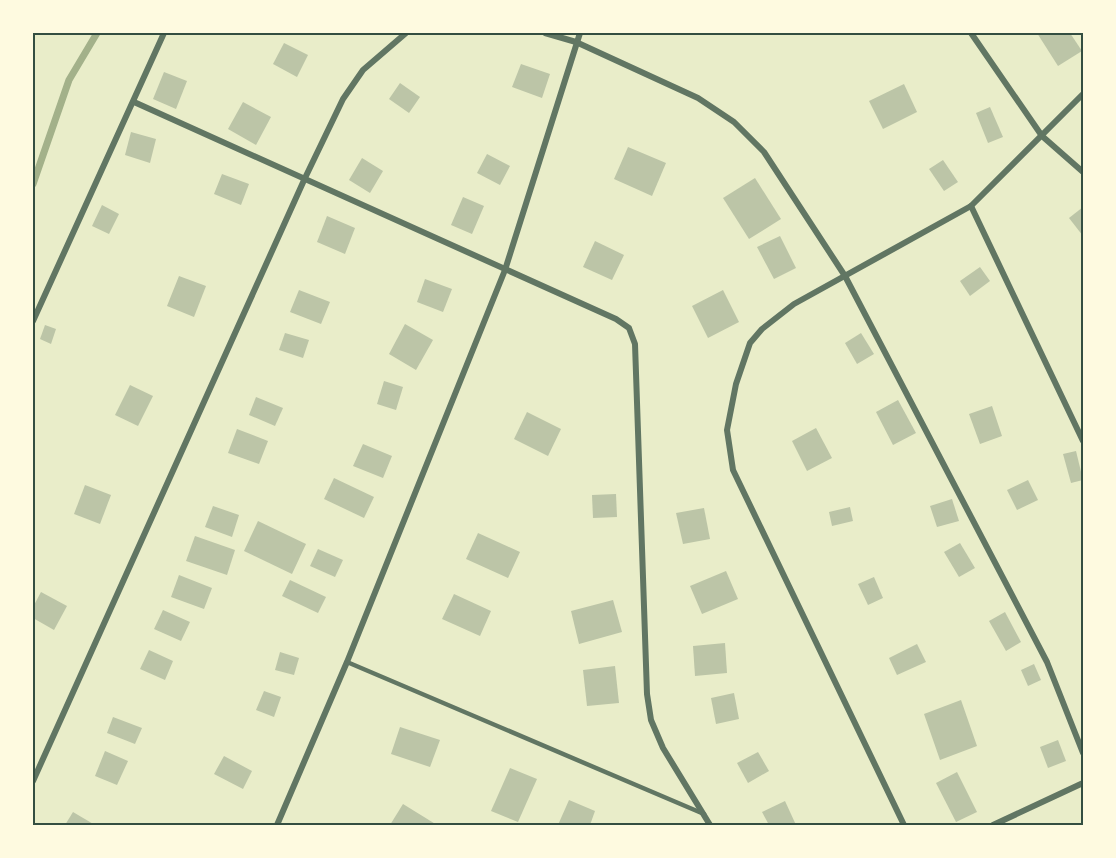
<svg xmlns="http://www.w3.org/2000/svg" width="1116" height="858" viewBox="0 0 1116 858" font-family="'Source Sans 3',sans-serif">
<style>
.lines{fill:none;stroke-linecap:round;stroke-linejoin:round}
.stream{stroke:#a3b18a;stroke-width:7}
.building{fill:#bcc5a7}
.service{stroke:#617663;stroke-width:4.5}
.minor{stroke:#617663;stroke-width:6}
.neatline{fill:none;stroke:#344e41;stroke-width:2}
</style>
<rect width="100%" height="100%" fill="#e9edc9"/>
<g class="lines">
<path class="stream" d="M33,184L69,80L97,33"/>
</g>
<g class="building">
<path d="M1037,33H1070L1082,51L1058,66Z"/>
<path d="M284,43L308,55L297,77L273,64Z"/>
<path d="M521,64L550,74L542,98L512,87Z"/>
<path d="M164,72L187,81L176,109L153,99Z"/>
<path d="M400,83L420,97L409,113L389,99Z"/>
<path d="M904,84L917,112L883,129L869,101Z"/>
<path d="M243,102L271,117L256,145L228,129Z"/>
<path d="M990,107L1003,137L988,143L976,113Z"/>
<path d="M131,132L156,139L150,163L125,155Z"/>
<path d="M628,147L666,163L652,196L614,179Z"/>
<path d="M487,154L510,166L500,185L477,173Z"/>
<path d="M362,158L383,171L370,193L349,180Z"/>
<path d="M943,160L958,182L944,191L929,169Z"/>
<path d="M222,174L249,184L241,205L214,194Z"/>
<path d="M755,178L781,219L749,239L723,198Z"/>
<path d="M463,197L484,206L472,234L451,225Z"/>
<path d="M102,205L119,214L109,234L92,226Z"/>
<path d="M1083,207V236L1069,218Z"/>
<path d="M327,216L355,228L345,254L317,242Z"/>
<path d="M780,236L796,268L774,279L757,247Z"/>
<path d="M595,241L624,255L612,280L583,267Z"/>
<path d="M980,267L990,281L970,296L960,281Z"/>
<path d="M179,276L206,286L194,317L167,306Z"/>
<path d="M425,279L452,289L443,312L417,302Z"/>
<path d="M299,290L330,302L321,324L290,312Z"/>
<path d="M723,290L739,322L708,338L692,306Z"/>
<path d="M405,324L433,340L416,370L389,354Z"/>
<path d="M45,325L56,329L51,344L40,339Z"/>
<path d="M285,333L309,340L303,358L279,350Z"/>
<path d="M861,333L874,354L857,364L845,343Z"/>
<path d="M384,381L403,387L396,410L377,404Z"/>
<path d="M130,385L153,396L138,426L115,415Z"/>
<path d="M256,397L283,408L275,426L249,415Z"/>
<path d="M898,400L916,433L893,445L876,412Z"/>
<path d="M992,406L1002,436L980,444L969,414Z"/>
<path d="M527,412L561,429L548,456L514,439Z"/>
<path d="M816,428L832,458L807,471L792,441Z"/>
<path d="M237,429L268,441L259,464L228,453Z"/>
<path d="M363,444L392,456L383,478L353,466Z"/>
<path d="M1076,451L1083,480L1071,483L1063,454Z"/>
<path d="M334,478L374,497L364,518L324,499Z"/>
<path d="M1028,480L1038,500L1017,510L1007,490Z"/>
<path d="M85,485L111,495L100,524L74,514Z"/>
<path d="M616,494L617,517L593,518L592,495Z"/>
<path d="M952,499L959,521L937,527L930,506Z"/>
<path d="M213,506L239,515L232,537L205,527Z"/>
<path d="M850,507L853,521L832,526L829,512Z"/>
<path d="M704,508L710,539L683,544L676,513Z"/>
<path d="M258,521L306,544L292,574L244,551Z"/>
<path d="M478,533L520,552L508,578L466,559Z"/>
<path d="M195,536L235,550L227,575L186,561Z"/>
<path d="M960,543L975,568L959,577L944,552Z"/>
<path d="M318,549L343,560L335,577L310,566Z"/>
<path d="M726,571L738,599L702,614L690,586Z"/>
<path d="M179,575L212,588L204,609L171,597Z"/>
<path d="M874,577L883,598L868,605L858,584Z"/>
<path d="M290,580L326,597L318,613L282,596Z"/>
<path d="M41,592L67,606L54,630L33,618V607Z"/>
<path d="M454,594L491,611L480,636L442,619Z"/>
<path d="M613,600L622,632L579,644L571,611Z"/>
<path d="M163,610L190,622L181,641L154,629Z"/>
<path d="M1005,612L1021,642L1006,651L989,621Z"/>
<path d="M725,643L727,673L695,676L693,646Z"/>
<path d="M917,644L926,662L897,675L889,658Z"/>
<path d="M149,650L173,661L165,680L140,669Z"/>
<path d="M280,652L299,658L294,675L275,670Z"/>
<path d="M1034,664L1041,680L1028,686L1021,670Z"/>
<path d="M615,666L619,703L587,706L583,670Z"/>
<path d="M264,691L281,697L274,717L256,710Z"/>
<path d="M734,693L739,719L716,724L711,698Z"/>
<path d="M961,700L977,746L940,760L924,714Z"/>
<path d="M113,717L142,728L135,744L107,733Z"/>
<path d="M400,727L440,740L430,767L391,754Z"/>
<path d="M1058,740L1066,761L1048,768L1040,747Z"/>
<path d="M105,751L128,761L117,785L95,776Z"/>
<path d="M758,752L769,771L748,783L737,763Z"/>
<path d="M224,756L252,771L243,789L214,774Z"/>
<path d="M510,768L537,779L518,822L491,811Z"/>
<path d="M957,772L977,812L956,822L936,783Z"/>
<path d="M569,800L595,811L590,825H558Z"/>
<path d="M785,801L796,825H769L762,812Z"/>
<path d="M403,804L437,825H390Z"/>
<path d="M73,812L95,825H65Z"/>
</g>
<g class="lines">
<path class="service" d="M347,662L704,814"/>
<g class="minor">
<path d="M545,33L576,42L698,98L734,122L764,152L845,276L1047,662L1083,753"/>
<path d="M971,33L1042,136L1083,172"/>
<path d="M134,102L616,319L629,328L635,344L647,694L651,720L663,748L710,825"/>
<path d="M971,206L1083,441"/>
<path d="M33,321L164,33"/>
<path d="M33,781L305,178L343,99L363,70L406,33"/>
<path d="M277,825L347,662L505,270L580,33"/>
<path d="M904,825L733,470L727,430L736,384L750,343L762,329L794,304L971,206L1083,94"/>
<path d="M993,825L1083,783"/>
</g>
</g>
<rect width="1116" height="858" fill="none" stroke="#fefae0" stroke-width="69"/>
<rect x="34" y="34" width="1048" height="790" class="neatline"/>
</svg>
